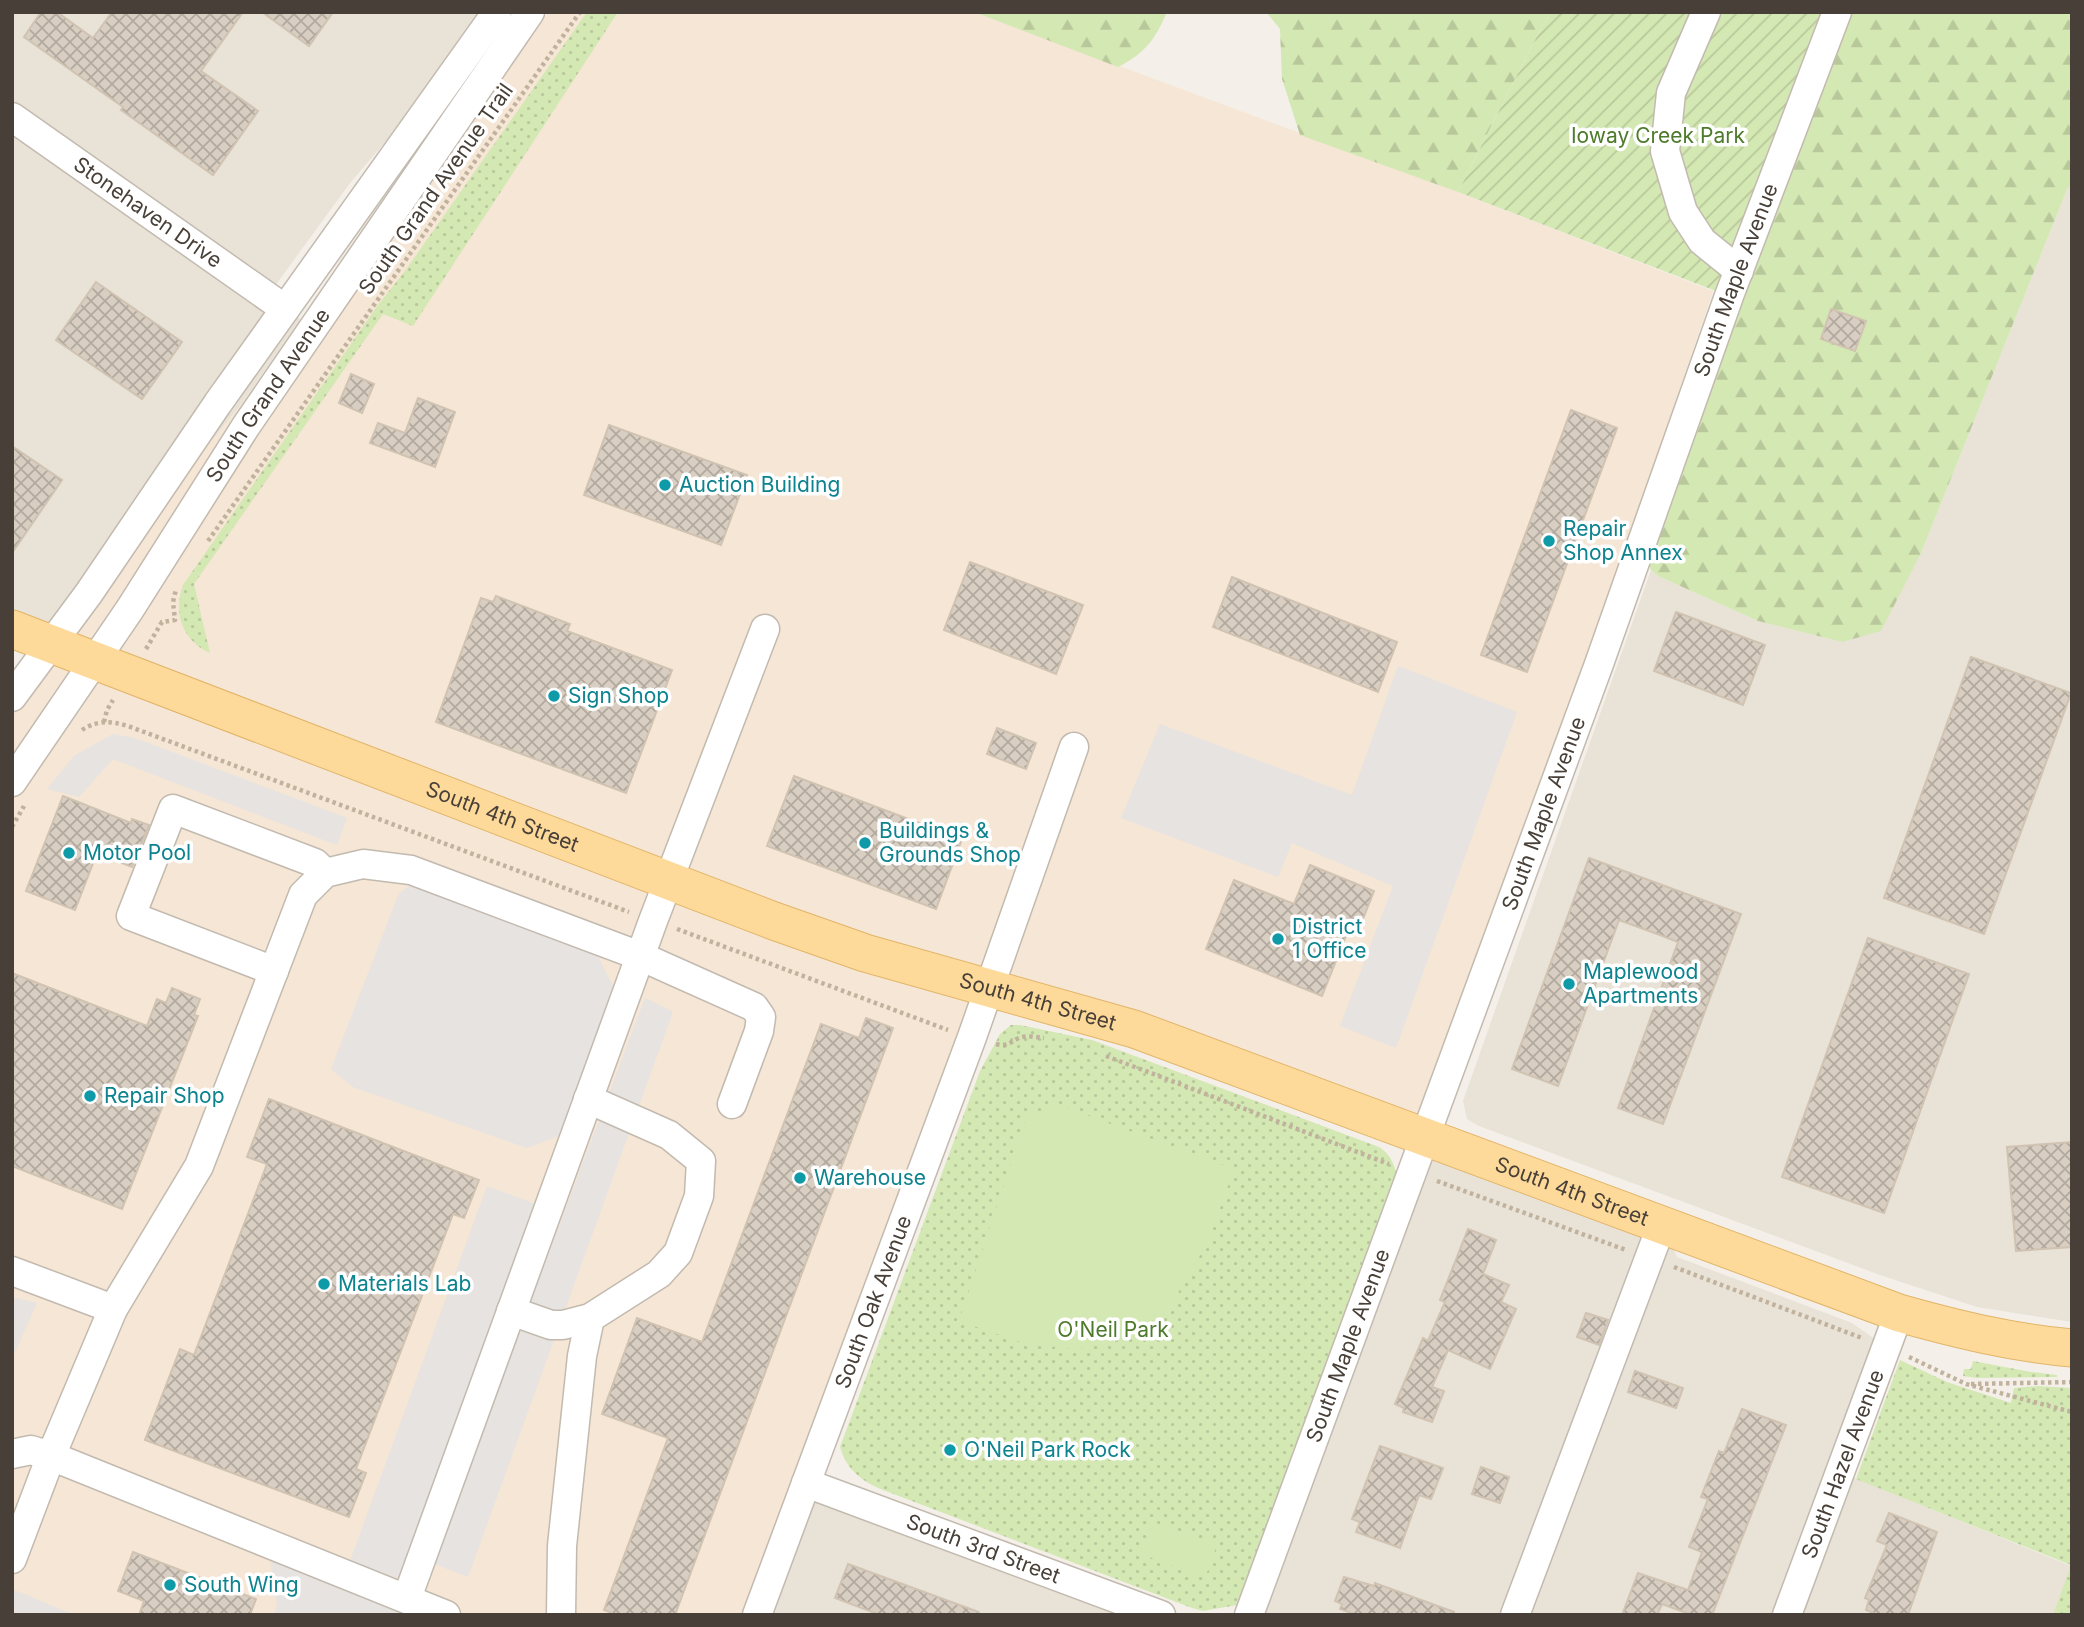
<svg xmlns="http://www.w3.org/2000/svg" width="2084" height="1627" viewBox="0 0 2084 1627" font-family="Inter,sans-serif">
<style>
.residential{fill:#e8e2d7}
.commercial{fill:#f5e6d5}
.grass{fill:url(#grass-dots)}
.forest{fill:url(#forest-firs)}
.garden{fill:url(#garden-furrows)}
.pitch{fill:#d4e8b3}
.parking{fill:#e6e3e1}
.building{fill:url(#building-cross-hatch);stroke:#d1c3b2;stroke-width:2}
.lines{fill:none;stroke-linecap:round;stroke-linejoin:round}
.minor-casing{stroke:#c3baaf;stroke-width:31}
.major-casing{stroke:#e2b569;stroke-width:39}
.path{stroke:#c1b29d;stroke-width:4.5;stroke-dasharray:3.5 3.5;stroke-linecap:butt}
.minor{stroke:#fff;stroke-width:28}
.major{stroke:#fdd99a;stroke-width:37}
.culture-dot{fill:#0f9aa8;stroke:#fff;stroke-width:2.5}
.labels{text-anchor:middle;stroke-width:7;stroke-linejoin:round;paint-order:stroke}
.park-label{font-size:21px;fill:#4e7a2b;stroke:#fff}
.street-label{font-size:21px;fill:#484038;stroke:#fff}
.culture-label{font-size:21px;fill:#0d838f;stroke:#fff;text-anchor:start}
</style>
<defs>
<pattern id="grass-dots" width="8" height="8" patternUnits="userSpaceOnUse" patternTransform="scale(1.75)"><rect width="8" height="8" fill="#d4e8b3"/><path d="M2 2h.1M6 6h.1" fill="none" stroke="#b8c89b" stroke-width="1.8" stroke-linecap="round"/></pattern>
<pattern id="forest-firs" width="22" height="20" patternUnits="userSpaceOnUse" patternTransform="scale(1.75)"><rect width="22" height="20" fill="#d4e8b3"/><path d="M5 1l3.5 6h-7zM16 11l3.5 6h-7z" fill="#b8c89b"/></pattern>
<pattern id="garden-furrows" width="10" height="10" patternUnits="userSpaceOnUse" patternTransform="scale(1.75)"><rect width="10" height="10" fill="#d4e8b3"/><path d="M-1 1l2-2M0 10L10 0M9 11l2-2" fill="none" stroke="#b8c89b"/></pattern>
<pattern id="building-cross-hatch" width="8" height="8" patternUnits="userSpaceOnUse" patternTransform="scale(1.75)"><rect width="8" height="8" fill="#d9cec2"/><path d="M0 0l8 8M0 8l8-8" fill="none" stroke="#b2a99f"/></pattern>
</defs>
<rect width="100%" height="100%" fill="#f4f0e9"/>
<g class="residential">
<path d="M12,12H486L439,79L350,183L272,290L301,320L240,406L89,593L52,644L12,629Z"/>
<path d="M2068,187L2072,189V1322L1977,1307L1880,1275L1479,1126L1467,1119L1463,1101L1651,570L1658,576L1758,621L1842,642L1921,553Z"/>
<path d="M1425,1137L1662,1224L1677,1257L1852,1323L1886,1347L1840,1472L2071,1566L2053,1615H1249Z"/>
<path d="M806,1483L1161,1615H757Z"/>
</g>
<path class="commercial" d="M549,12H974L1458,192L1713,291L1425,1137L989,989L757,1615H12V715L52,644L89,593L240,406L301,320L323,333Z"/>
<g class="grass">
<path d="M587,12H618L413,326L383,314L194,584L210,653C182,640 173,613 183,585L378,305L405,271Z"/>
<path d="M1011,1025H1020L1092,1040L1379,1147C1390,1154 1393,1162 1397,1175L1245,1592L1237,1605L1203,1611L1192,1608L878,1488C859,1479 846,1468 840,1447L980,1071L1000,1034Z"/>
<path d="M1900,1360L1947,1382L2011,1403L2014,1388L2038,1386L2072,1388V1615H2053L2071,1565L1856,1479Z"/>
<path d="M1973,1361L2031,1372L2057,1375V1377L1977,1378L1963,1376L1964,1369H1971Z"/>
</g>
<g class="forest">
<path d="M974,12H1167C1155,40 1145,53 1118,67Z"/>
<path d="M1266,12H1552L1542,26L1458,192L1300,135L1282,79L1280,29Z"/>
<path d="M1837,12H2072V189L2068,187L1921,553L1881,631L1842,642L1758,621L1658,576L1651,570L1647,562Z"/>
</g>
<path class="garden" d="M1552,12H1839L1729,296L1458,192L1542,26Z"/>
<g class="pitch">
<path d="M1056,1104L1234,1169L1208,1242L1168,1310L1129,1336L1077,1350L1020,1342L959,1321L1026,1118Z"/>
<path d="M1153,1522L1217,1545L1205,1578L1141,1554Z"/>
</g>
<g class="parking">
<path d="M1398,666L1517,712L1396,1048L1340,1026L1393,886L1292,843L1278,877L1121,818L1160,724L1352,795Z"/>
<path d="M113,734L135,738L347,818L337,845L113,759L79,797L47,789L74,756Z"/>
<path d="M416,882L595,950L616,992L564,1134L527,1148L353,1087L331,1069L399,893Z"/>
<path d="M645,998L673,1012L468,1577L432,1563Z"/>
<path d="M487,1186L538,1205L400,1579L350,1561Z"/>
<path d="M12,1297L37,1303L12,1359Z"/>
<path d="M270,1559L413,1615H274L277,1605Z"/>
<path d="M12,1589L29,1596L74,1615H12Z"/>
</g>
<g class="building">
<path d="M41,12H57L93,38L112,12H243L201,71L258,111L213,175L121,110L123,107L24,37Z"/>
<path d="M262,12H333L309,46Z"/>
<path d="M96,282L182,342L142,399L56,340Z"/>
<path d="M1831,309L1866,321L1855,351L1821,339Z"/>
<path d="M351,374L374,384L362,413L339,403Z"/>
<path d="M418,398L455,412L435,467L370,443L378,423L405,433Z"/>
<path d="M1571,410L1617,428L1527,672L1481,655Z"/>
<path d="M609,425L747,475L721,545L584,495Z"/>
<path d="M12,446L62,480L12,553Z"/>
<path d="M970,562L1083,605L1056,674L944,630Z"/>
<path d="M1232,577L1397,642L1378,692L1213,627Z"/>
<path d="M496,596L570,624L567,631L672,670L626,793L436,722L481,598L493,602Z"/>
<path d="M1676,612L1765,645L1743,705L1654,671Z"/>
<path d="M1971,657L2071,693L1984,934L1884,898Z"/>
<path d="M997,728L1036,743L1026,769L987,754Z"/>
<path d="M794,776L962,839L936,909L767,846Z"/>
<path d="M63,796L131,823L132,819L149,825L132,867L97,853L75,910L26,891Z"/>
<path d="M1589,858L1741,914L1663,1124L1618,1108L1678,942L1660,935L1619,920L1558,1086L1512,1069Z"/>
<path d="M1310,865L1374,891L1359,929L1350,926L1322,996L1206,949L1234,880L1294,904Z"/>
<path d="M1868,938L1969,974L1884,1213L1782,1177Z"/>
<path d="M12,973L147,1026L157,999L166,1003L172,988L200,999L194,1015L198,1016L122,1209L12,1166Z"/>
<path d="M866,1018L893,1028L675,1615H617L604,1610L668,1438L602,1414L637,1318L702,1342L821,1024L859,1038Z"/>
<path d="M269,1099L479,1180L464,1218L453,1214L356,1469L366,1473L349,1517L145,1440L180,1349L194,1355L267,1164L247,1157Z"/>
<path d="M2072,1142V1247L2016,1251L2007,1147Z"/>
<path d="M1468,1229L1496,1240L1483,1274L1509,1285L1501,1302L1516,1309L1490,1369L1448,1350L1432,1387L1444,1391L1432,1422L1403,1412L1404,1408L1395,1404L1423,1338L1428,1341L1445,1302L1440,1300Z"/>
<path d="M1586,1313L1608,1320L1599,1345L1577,1337Z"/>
<path d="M1635,1371L1683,1388L1676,1408L1628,1392Z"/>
<path d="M1742,1409L1786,1425L1712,1615H1692L1662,1604L1657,1615H1622L1638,1573L1688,1590L1702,1552L1689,1547L1708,1499L1701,1497L1719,1451L1724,1453Z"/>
<path d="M1380,1446L1443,1468L1431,1499L1419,1495L1400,1548L1356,1532L1360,1522L1352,1519Z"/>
<path d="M1481,1467L1509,1477L1500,1503L1472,1494Z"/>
<path d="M1889,1513L1937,1532L1908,1615H1878L1866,1610L1869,1600L1865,1598L1887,1545L1877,1541Z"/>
<path d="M133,1552L256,1599L250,1615H139L144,1601L118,1591Z"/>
<path d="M848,1564L979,1612L978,1615H880L835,1598Z"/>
<path d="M1344,1577L1374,1586L1375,1583L1454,1612V1615H1357L1340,1609L1342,1604L1335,1601Z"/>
</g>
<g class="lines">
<defs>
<g id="minor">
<path d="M1706,12L1671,93L1665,151L1683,212L1702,241L1739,271"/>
<path id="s1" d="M12,117L285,309"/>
<path d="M12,697L89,593L218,403L497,12"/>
<path id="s2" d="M12,782L130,609L246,426L530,12"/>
<path d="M274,971L131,916L173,809L315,863L325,873"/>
<path d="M12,1271L113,1309"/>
<path d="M511,1311L551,1325H563L590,1318L659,1274L678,1253L699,1196L701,1161L669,1135L588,1099"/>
<path d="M12,1454L31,1450L51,1456L446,1615"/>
<path id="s3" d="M806,1483L1161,1615"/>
<path d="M12,1559L51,1456L113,1309L199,1166L303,895L325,873L363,864L411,870L640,956L754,1007L761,1017L759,1031L732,1104"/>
<path d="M407,1598L653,921L765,629"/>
<path d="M561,1615L562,1546L582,1356L590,1318"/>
<path id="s4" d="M757,1615L972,1037L1074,747"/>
<path id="s5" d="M1249,1615L1599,664L1729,296L1837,12"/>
<path d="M1515,1615L1662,1224"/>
<path id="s6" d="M1787,1615L1899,1313"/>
</g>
<g id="major">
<path id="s7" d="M12,629L774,921L865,953L1134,1029L1899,1313C1956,1329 2013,1343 2072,1348"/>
</g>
</defs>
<use href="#minor" class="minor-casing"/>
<use href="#major" class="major-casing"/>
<g class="path">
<path d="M208,541L580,12"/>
<path d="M146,649L162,622L175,620L173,602L176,589"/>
<path d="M104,722L107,710L113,700"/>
<path d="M82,730C97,720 111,721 128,726L629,912"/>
<path d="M12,827L24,806"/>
<path d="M677,929L948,1030"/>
<path d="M996,1044C1008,1047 1010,1042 1019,1038C1027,1035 1036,1037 1044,1038"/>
<path d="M1106,1056L1389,1164"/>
<path d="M1437,1181L1626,1250"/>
<path d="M1674,1267L1862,1338"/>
<path d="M1909,1357L1966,1384L2072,1412"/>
<path d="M1971,1384L2072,1382"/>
</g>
<use href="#minor" class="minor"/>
<use href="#major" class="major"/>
</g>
<g class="culture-dot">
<circle cx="665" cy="485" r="7"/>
<circle cx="1549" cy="541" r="7"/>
<circle cx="554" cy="696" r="7"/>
<circle cx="865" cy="843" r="7"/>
<circle cx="69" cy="853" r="7"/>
<circle cx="1278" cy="939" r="7"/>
<circle cx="1569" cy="984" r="7"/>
<circle cx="90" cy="1096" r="7"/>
<circle cx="800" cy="1178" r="7"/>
<circle cx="324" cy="1284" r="7"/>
<circle cx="950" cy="1450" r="7"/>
<circle cx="170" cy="1585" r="7"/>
</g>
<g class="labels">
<g class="park-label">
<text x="1658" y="143">Ioway Creek Park</text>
<text x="1113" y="1337">O'Neil Park</text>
</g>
<g class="street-label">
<text transform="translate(436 189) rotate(-55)" y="7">South Grand Avenue Trail</text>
<text dy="7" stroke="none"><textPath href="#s1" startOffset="166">Stonehaven Drive</textPath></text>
<text dy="7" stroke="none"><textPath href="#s5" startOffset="1421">South Maple Avenue</textPath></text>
<text dy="7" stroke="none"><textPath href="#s2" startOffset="464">South Grand Avenue</textPath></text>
<text dy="7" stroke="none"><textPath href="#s5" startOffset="854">South Maple Avenue</textPath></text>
<text dy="7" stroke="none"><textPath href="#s7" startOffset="525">South 4th Street</textPath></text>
<text dy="7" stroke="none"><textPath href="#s7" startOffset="1092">South 4th Street</textPath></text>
<text dy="7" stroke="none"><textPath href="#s7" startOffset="1659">South 4th Street</textPath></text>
<text dy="7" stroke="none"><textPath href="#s4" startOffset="334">South Oak Avenue</textPath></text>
<text dy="7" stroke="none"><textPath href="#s5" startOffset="287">South Maple Avenue</textPath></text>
<text dy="7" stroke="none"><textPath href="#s6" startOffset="161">South Hazel Avenue</textPath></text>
<text dy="7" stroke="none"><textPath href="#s3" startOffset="189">South 3rd Street</textPath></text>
</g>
<g class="culture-label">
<text x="679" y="492">Auction Building</text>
<text x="1563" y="536">Repair<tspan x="1563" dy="24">Shop Annex</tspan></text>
<text x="568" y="703">Sign Shop</text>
<text x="879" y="838">Buildings &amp;<tspan x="879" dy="24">Grounds Shop</tspan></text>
<text x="83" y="860">Motor Pool</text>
<text x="1292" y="934">District<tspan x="1292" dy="24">1 Office</tspan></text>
<text x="1583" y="979">Maplewood<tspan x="1583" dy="24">Apartments</tspan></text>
<text x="104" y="1103">Repair Shop</text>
<text x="814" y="1185">Warehouse</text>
<text x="338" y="1291">Materials Lab</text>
<text x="964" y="1457">O'Neil Park Rock</text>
<text x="184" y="1592">South Wing</text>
</g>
</g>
<rect width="2084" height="1627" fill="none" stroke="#484038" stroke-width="28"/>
</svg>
